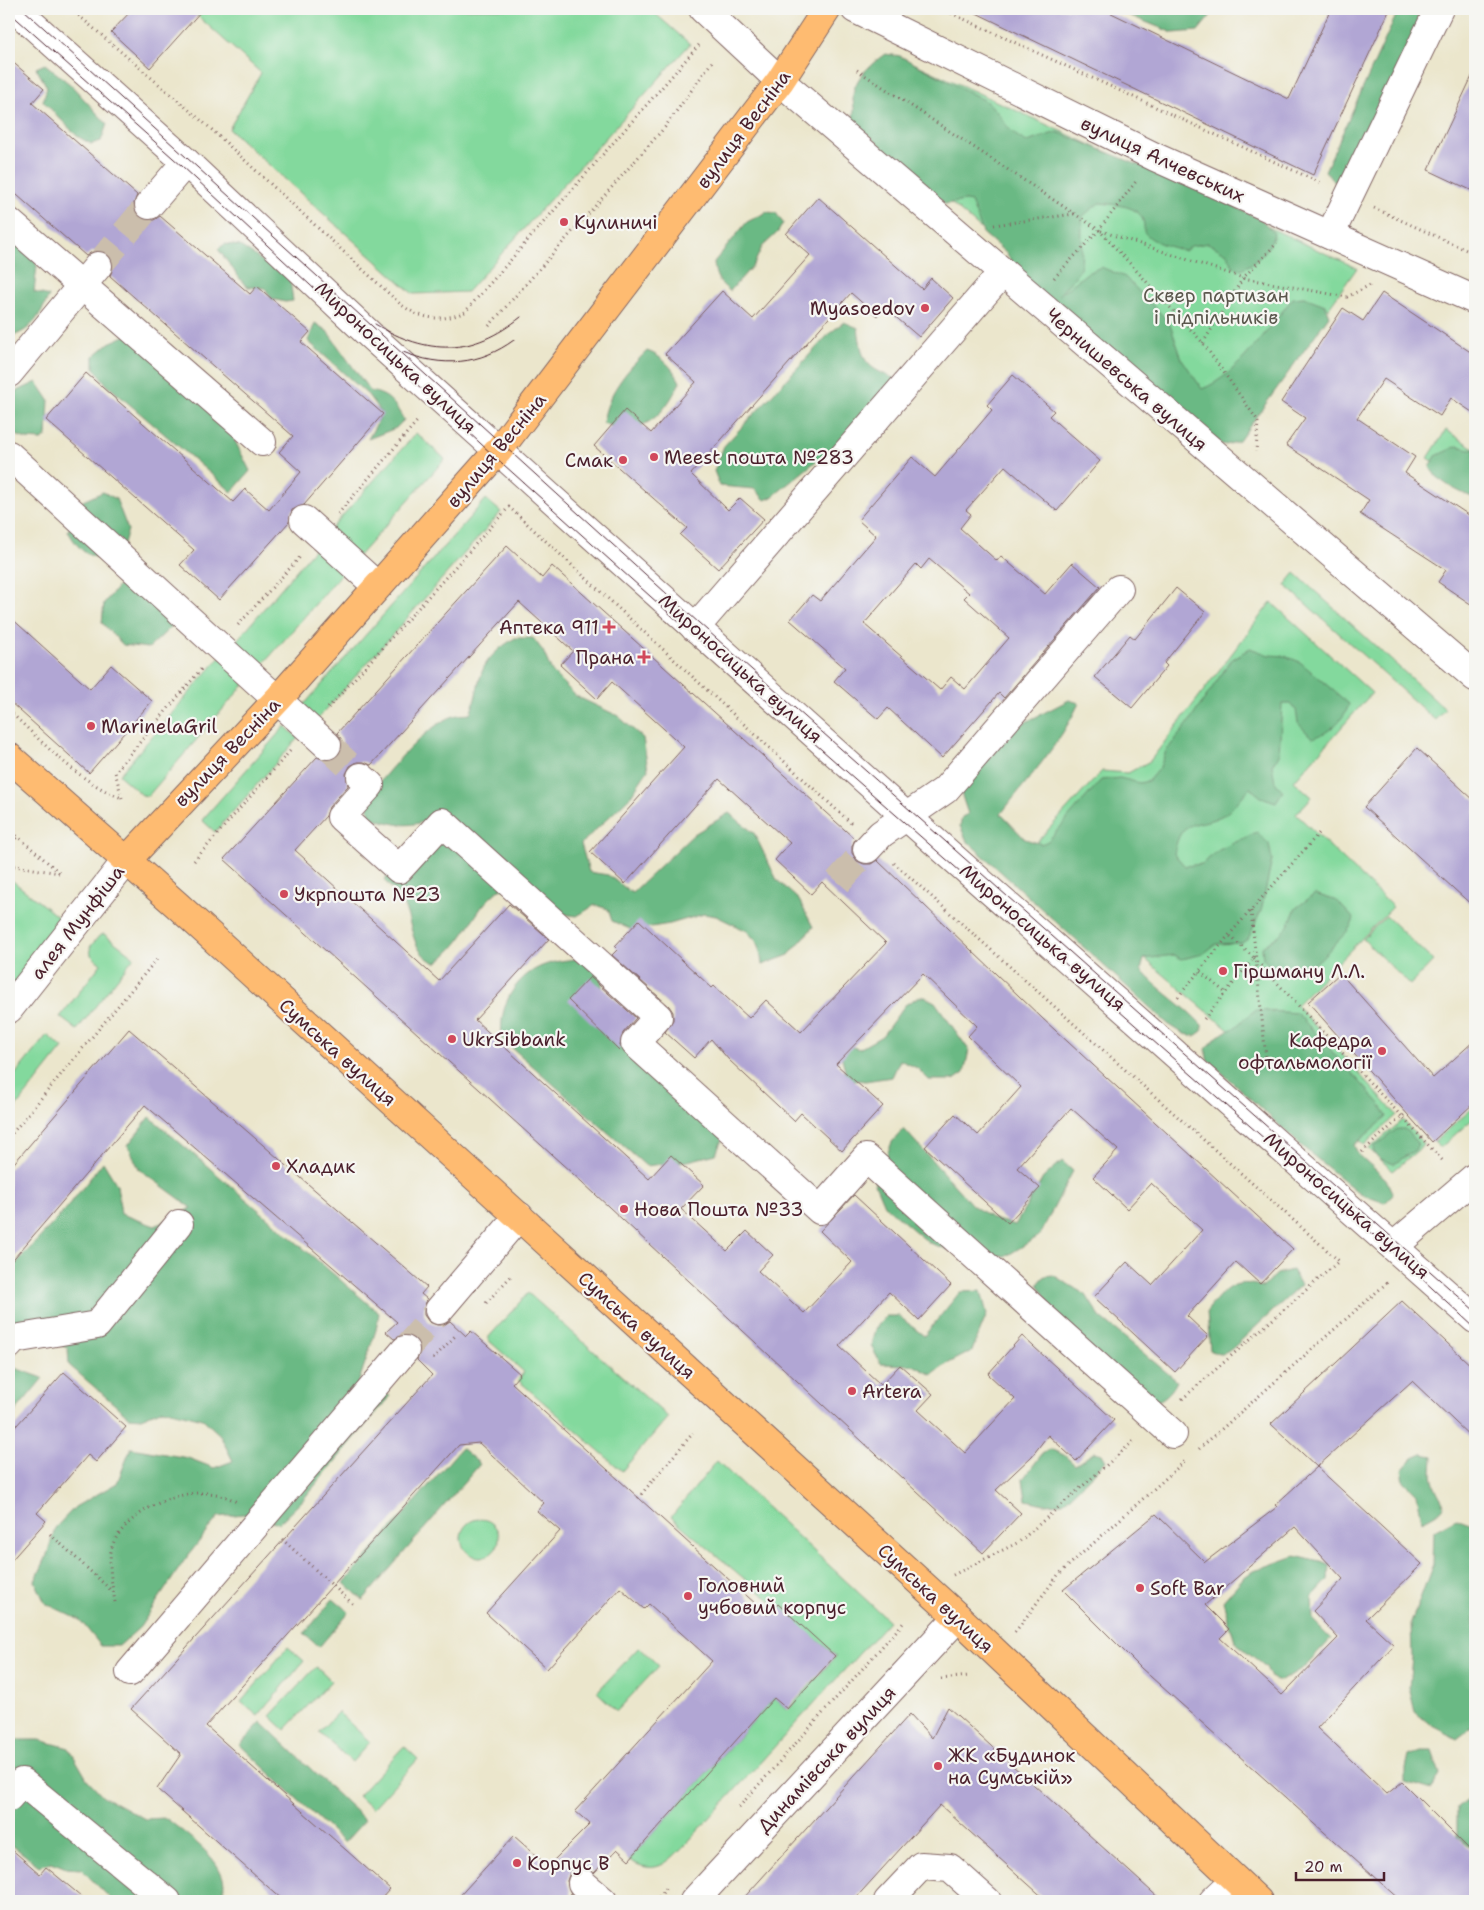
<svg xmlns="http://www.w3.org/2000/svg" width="1484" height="1910" viewBox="0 0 1484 1910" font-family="'Shantell Sans',sans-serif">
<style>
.green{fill:#83d99d;stroke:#667c64}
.forest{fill:#6ab984;stroke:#5a6c58}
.building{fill:#b1a6d4;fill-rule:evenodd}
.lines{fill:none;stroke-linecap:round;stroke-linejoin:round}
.minor-tunnel{stroke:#cbbeac;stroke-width:28;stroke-dasharray:28 14;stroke-linecap:butt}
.minor-casing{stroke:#826563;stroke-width:30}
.major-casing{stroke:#826563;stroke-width:30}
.path{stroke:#826563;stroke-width:3;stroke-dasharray:1 4;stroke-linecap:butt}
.minor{stroke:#fff;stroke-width:28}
.major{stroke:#febb71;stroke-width:28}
.tram{stroke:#4a1f2b;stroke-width:1}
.poi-dot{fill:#d1495b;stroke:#f6f6f2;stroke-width:2}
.labels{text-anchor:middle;stroke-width:4.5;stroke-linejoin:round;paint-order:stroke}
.street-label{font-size:19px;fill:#4a1f2b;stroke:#f6f6f2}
.poi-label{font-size:19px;fill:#4a1f2b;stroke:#f6f6f2;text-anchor:start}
.park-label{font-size:19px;fill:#5b574d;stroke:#f6f6f2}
</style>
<rect width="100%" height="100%" fill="#f6f6f2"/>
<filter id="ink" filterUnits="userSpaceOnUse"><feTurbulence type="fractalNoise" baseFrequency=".02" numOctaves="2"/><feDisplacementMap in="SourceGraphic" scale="10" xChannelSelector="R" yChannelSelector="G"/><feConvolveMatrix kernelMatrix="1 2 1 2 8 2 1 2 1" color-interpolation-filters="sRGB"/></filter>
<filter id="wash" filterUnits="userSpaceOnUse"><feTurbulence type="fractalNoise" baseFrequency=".0096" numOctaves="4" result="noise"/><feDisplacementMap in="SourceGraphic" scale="20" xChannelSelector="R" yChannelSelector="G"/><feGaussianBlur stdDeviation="1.12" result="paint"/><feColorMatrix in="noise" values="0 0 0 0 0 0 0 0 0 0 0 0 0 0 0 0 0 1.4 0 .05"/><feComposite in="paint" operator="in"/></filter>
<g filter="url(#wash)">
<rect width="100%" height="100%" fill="#ebe6cc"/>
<g class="green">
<path d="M190,9H650L690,44L467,292L413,294L229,129L261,73Z"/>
<path d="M896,55L1357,268L1234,441L1046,286L853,117Z"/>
<path d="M1446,430L1475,449V488L1428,458Z"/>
<path d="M416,433L445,459L357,558L328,532Z"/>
<path d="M486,499L501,512L316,721L301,708Z"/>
<path d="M317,546L345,570L259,669L232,646Z"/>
<path d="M1295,573L1445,709L1435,720L1285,585Z"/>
<path d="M1271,602L1372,693L1294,781L1312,797L1296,814L1393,907L1296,1005L1397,1115L1364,1145L1024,856L1102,771L1128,773L1150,761Z"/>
<path d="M221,656L248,680L148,796L142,795L119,775Z"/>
<path d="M285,726L298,738L215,832L202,820Z"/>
<path d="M9,878L63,921L9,990Z"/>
<path d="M1386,916L1433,961L1410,985L1363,939Z"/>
<path d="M104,934L134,957L77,1030L60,1017L101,964L91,955L90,947L99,936Z"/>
<path d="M47,1035L63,1048L9,1116V1082Z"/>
<path d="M1475,1106V1117L1440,1148L1434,1142Z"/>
<path d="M1403,1120L1424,1145L1393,1171L1369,1149Z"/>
<path d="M528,1293L668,1417L622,1471L518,1380L524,1372L487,1339Z"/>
<path d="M717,1461L889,1621L686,1844C666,1864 656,1876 629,1860L774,1698L788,1710L836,1656L671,1517Z"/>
<circle cx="480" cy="1538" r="19"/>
<path d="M288,1647L304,1661L258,1716L241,1702Z"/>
<path d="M639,1647L659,1666L617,1711L597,1692Z"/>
<path d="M316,1667L331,1681L285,1730L270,1716Z"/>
<path d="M338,1712L370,1742L352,1762L319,1732Z"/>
<path d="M404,1746L418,1759L372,1809L358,1796Z"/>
</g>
<g class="forest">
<path d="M1122,9H1216L1198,31L1173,33L1126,14Z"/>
<path d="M1399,9H1431L1340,183L1334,181L1325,171Z"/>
<path d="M885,54L900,56L984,100C1004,113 1002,130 1027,142L1057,132L1198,189L1262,220L1274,233C1271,250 1255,264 1239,270L1233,266L1227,254L1208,243L1191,246L1185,251C1170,246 1154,244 1144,232C1147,205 1119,205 1099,203L1083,216C1080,230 1084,262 1079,271C1074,279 1065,287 1059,295L1087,273L1101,267L1125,277L1169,322L1182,359L1202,389C1237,376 1269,327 1293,298L1304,297L1325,305L1329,316L1239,441L1226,445L1221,444L1025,285L1006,253L983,233L971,202L965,201L945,204L865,132L857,128L852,120C856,107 853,107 853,97C853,79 872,63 885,54Z"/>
<path d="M45,64L71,85L107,124L101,141L91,144L77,136L43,101L47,87L36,68Z"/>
<path d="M9,206L29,231L33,257L37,266L34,292L49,296C39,317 32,331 9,337Z"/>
<path d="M767,212L776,213L783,223L778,232L762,247L754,264L730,291C719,283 715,277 714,262L747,222Z"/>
<path d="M225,244L240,246L290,279L293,301L285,302L272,299L265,288L248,287L244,284L218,249Z"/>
<path d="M844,322L858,328C863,362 863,366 896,379L863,423L772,497L765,500L755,489L720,486L714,471L724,446L830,333Z"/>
<path d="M315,323L327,331L370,391C390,395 394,403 404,420L396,428L368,439L382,414L368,395L308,341Z"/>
<path d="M131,333L197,391L214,421L230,431L250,471L232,492L107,385L94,368V356L109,343Z"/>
<path d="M647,351C662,356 673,368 680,382C669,405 654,427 626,429C619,430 610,425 603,423C607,394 626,371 647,351Z"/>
<path d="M37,382L49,400L47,436L42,440L26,439L9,432V395Z"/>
<path d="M1457,446L1475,450V498C1460,493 1436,481 1430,467L1436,456Z"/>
<path d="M103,492L116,499L128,530L119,559C91,559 82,556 68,531L83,501Z"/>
<path d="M127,576L171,601L172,626L149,648L123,645L102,623L104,603Z"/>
<path d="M515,638H533L543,651L552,672L576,696L618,716L643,738L648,770L630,797L581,844L589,872L608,875L632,893L694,834L729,813L754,833L777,880L799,900L813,927L789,955L762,965L761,955L756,941L747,931L716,916L704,914L670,924L632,930L612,921L608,909L595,905L577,916L555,913L501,888C494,894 487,900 481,908C468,927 456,949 436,963C409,953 414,921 401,900C397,893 390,887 385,881L392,867L433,818C409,829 394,825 370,817L367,798C385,774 426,725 454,716C459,714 465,715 470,714C476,700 477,686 482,672C487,657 502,646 515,638Z"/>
<path d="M1250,648L1269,655L1285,656L1300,662L1349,704C1345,719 1327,735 1312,738L1298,723L1296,710L1291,704H1282L1279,755L1272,765L1275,782L1283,791L1276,802L1261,797L1250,788C1242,796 1234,808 1225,814C1197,830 1181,814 1174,854L1185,866L1202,864L1219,850L1257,832L1269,844L1272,860L1261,911L1248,939L1242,943L1216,944L1203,954L1182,959L1174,955L1144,959L1141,970C1159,991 1183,1004 1202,1025V1031L1195,1036L1184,1034L1168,1024L967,841L960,826L962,817L968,814L960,790L1018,726L1069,700L1079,703C1060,745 1028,778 1001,814L1025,839L1041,844L1048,841L1101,780L1120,778L1140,783L1148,781L1160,767L1166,751L1187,725L1231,660Z"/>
<path d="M1315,894L1337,901L1354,919C1350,931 1342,936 1333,946C1316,964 1307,973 1280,975L1263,959L1262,947L1278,936L1288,926L1296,908Z"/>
<path d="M582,958L601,965L604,1025L625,1042L723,1137L716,1154L688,1161L646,1166L502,1039C498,1005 516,972 551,963C561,960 572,960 582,958Z"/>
<path d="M918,997H925L935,1002L969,1050L964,1073L954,1080H929L917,1068L900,1060L892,1077L865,1081L847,1079L841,1054L849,1046L859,1049L882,1036L905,1005Z"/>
<path d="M1255,1010L1297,1013L1381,1105L1387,1117L1354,1145L1358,1154L1386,1179L1393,1195L1385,1203L1360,1194L1304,1148L1207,1059L1206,1049L1218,1036L1234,1028Z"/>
<path d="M150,1117L379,1313L376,1330L354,1396L383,1393L390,1396L301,1502L279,1523L243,1514L218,1517L184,1561L140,1627L119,1646H101L80,1620L45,1603L35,1581L46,1558L55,1528L75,1507L117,1483L131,1448L188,1458L214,1468L233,1461L220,1435L203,1419L163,1409L141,1418L129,1417L69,1365L68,1348L9,1326V1271L66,1209L103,1162L117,1185L121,1214L155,1226L192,1208L139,1169L128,1145Z"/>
<path d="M904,1129L972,1205L993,1219L1015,1225L1043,1178L1062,1161L1073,1171L1039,1236L1005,1257L947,1249L929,1243L884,1205L875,1184L892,1142Z"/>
<path d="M1397,1129H1405L1418,1144L1415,1150L1394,1164L1380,1159L1374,1152L1375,1146Z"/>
<path d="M1292,1270L1301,1285L1234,1347C1226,1354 1220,1357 1210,1350L1207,1311C1224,1289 1234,1277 1263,1287L1277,1274Z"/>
<path d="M1053,1275L1086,1295L1100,1317L1177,1381C1172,1392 1163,1401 1151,1403L1056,1315L1038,1284L1045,1276Z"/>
<path d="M981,1291L987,1314L972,1351L947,1364L932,1375L913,1365L881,1364L871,1346L875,1329L886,1316H899L924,1336L960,1292Z"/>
<path d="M9,1366L43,1378L9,1419Z"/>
<path d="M461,1448L480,1464L363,1600L344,1583Z"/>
<path d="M1050,1449L1064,1455L1075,1465L1095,1452L1102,1454L1106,1461L1063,1503L1044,1504L1026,1500L1023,1479L1042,1454Z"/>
<path d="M1422,1454L1433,1456C1433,1463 1431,1473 1433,1480C1440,1507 1458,1503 1422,1521L1417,1494L1404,1481L1402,1470L1413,1458Z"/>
<path d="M1456,1519L1475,1526V1725L1457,1739L1432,1726L1415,1712L1409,1687L1412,1657L1411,1623L1433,1564L1434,1531Z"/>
<path d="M1295,1556L1329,1564L1328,1580L1312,1597L1313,1621L1331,1639L1306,1666L1281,1681L1271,1678L1266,1667L1235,1642L1223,1601L1243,1578L1253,1571Z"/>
<path d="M333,1599L349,1612L319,1647L304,1634Z"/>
<path d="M261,1722L365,1820L344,1843L240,1745Z"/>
<path d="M9,1740H40L69,1748L87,1779L103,1796L145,1819L166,1818C188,1837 237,1866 221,1901H113L81,1869L66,1868L52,1862L39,1866L9,1843Z"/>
<path d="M1421,1751H1432L1440,1774L1431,1790L1405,1782V1769L1408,1756Z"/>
<path d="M1473,1796L1475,1798V1851L1457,1837V1807Z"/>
</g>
<g id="blocks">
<g class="building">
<path d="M133,9H203L150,68L111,32Z"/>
<path d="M968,9H1103L1289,99L1331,9H1390L1313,175Z"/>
<path d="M9,59L44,89L32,103L137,195L134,203V210L138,216L147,220H154L160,216L250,294L257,286L310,332L301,342L383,414L304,505L292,510L289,522L219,600L180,565L194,550L46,420L86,373L233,502L245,489L269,510L301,472L279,452L293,436L110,276L113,268L112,260L108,254L100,251L92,252L86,256L9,188Z"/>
<path d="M1475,70V192L1428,170Z"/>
<path d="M818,197L922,289L931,278L953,298L919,337L884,307L877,316L851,293L691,474L728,510L740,498L764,519L718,569L680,535L687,528L594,446L625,410L651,433L696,382L665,354L722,291L753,319L810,255L786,234Z"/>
<path d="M1382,293L1475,355V414L1451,398L1440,416L1384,379L1357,418L1415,457L1405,473L1475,519V607L1438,582L1446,570L1360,514L1369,500L1286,445L1305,418L1281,402L1343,308L1363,321Z"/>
<path d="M1013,375L1054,411L1049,416L1100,461L1057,511L1005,466L966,510L971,514L960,528L997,561L1001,556L1045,594L1072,563L1100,587L1004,698L999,693L942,758L888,708L878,719L834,681L845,668L790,620L812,595L820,601L876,536L858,520L912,457L935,477L992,410L987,405ZM929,559L969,593L964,598L1009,638L965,689L951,677L940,690L864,624L916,564L921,569Z"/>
<path d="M507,546L542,578L552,566L855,839L852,846V853L857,861L864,864H871L877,860L1043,1019L1293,1249L1260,1284L1236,1262L1187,1316L1208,1336L1175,1372L1094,1297L1127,1262L1152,1285L1202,1230L1151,1183L1127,1209L1093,1177L1118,1150L1071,1108L1017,1168L1040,1188L1008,1223L925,1147L955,1114L978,1135L1021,1087L968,1036L977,1026L923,974L836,1064L883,1106L842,1151L801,1113L794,1121L729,1060L711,1039L694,1058L665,1032L673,1020V1012L669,1006L612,955L618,949L615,946L639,920L712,988L714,986L749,1018L766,1000L801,1032L886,943L822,882L811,894L775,860L790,843L719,779L625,884L590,852L684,747L612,682L597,699L560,665L573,651L519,602L371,765L364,762H357L350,766L346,774L348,786L329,807L326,816L295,850L439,981L509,904L549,939L475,1020L649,1179L671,1155L704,1185L681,1209L727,1251L747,1231L773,1255L758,1271L804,1313L852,1262L820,1231L854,1195L951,1285L919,1320L889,1292L839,1346L881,1385L900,1365L933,1394L918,1410L965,1453L1015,1399L988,1374L1022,1336L1114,1420L1076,1461L1048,1435L1032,1456L996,1490L1021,1513L983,1553L582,1182L224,859L317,757L324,760H332L338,756L342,748V740L337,733Z"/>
<path d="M1176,588L1205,612L1164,663L1167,666L1132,708L1095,677L1130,635L1135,639Z"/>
<path d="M9,616L90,689L111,665L152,701L89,773L9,701Z"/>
<path d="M1417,748L1475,801V908L1364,807Z"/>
<path d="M1340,973L1433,1078L1475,1040V1102L1432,1142L1308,1002Z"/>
<path d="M590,977L636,1018L623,1033L619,1050L568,1000Z"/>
<path d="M129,1029L427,1287L421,1294L427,1299L424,1308V1315L429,1322L437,1325H444L450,1321L466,1336L471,1331L520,1374L512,1383L768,1615L778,1604L835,1656L787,1709L774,1698L629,1860L617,1849L594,1873L584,1868H577L570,1872L567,1881L571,1894L564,1901H455L514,1836L548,1866L590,1824L575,1811L712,1661L649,1604L644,1609L620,1588L547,1669L486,1613L560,1531L537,1511L544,1503L479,1443L459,1445L206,1726L390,1889L379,1901H284L157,1789L181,1754L131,1709L432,1375L417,1360L420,1352V1344L415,1338L407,1335L394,1339L386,1332L397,1322L145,1105L9,1264V1169Z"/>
<path d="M1402,1301L1475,1369V1441L1412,1381L1317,1467L1271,1424Z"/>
<path d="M64,1372L126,1427L96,1462L88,1455L37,1513L46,1521L9,1563V1434Z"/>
<path d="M1317,1467L1422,1564L1366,1619L1394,1645L1317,1728L1387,1794L1402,1782L1475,1855V1901H1401L1141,1668L1063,1590L1156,1514L1205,1562L1277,1507L1275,1505ZM1295,1527L1343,1579L1313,1611L1338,1638L1282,1695L1220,1638L1229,1629L1205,1605Z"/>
<path d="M948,1707L1162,1901H1047L940,1805L853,1901H741L910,1714L932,1738Z"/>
<path d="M9,1847L40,1874L46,1867L87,1901H9Z"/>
</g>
</g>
</g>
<g filter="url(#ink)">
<use href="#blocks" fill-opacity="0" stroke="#826563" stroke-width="1"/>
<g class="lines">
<g class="minor-tunnel">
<path d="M98,266L149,205"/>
<path d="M327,745L361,777"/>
<path d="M838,882L867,849"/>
<path d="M405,1350L439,1310"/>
</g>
<defs>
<g id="minor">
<path d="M15,9L186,162L370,335L582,526L907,817L1475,1319"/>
<path d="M703,9L780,81L1475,677"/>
<path d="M855,9L1155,157L1475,300"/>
<path d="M149,205L186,162"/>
<path d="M9,222L262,442"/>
<path d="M1330,235L1439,9"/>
<path d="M9,373L98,266"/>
<path d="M9,455L327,745"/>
<path d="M304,520L377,586"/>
<path d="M695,628L1003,272"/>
<path d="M361,777L370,785L341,817L399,869L442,822L658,1017L635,1043L820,1210L866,1158L1173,1434"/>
<path d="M867,849L881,834L945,790L1119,589"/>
<path d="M9,1009L127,860"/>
<path d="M1394,1246L1475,1177"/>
<path d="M439,1310L519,1216"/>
<path d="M9,1345L14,1339L97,1325L179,1224"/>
<path d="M130,1672L405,1350"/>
<path d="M9,1797L22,1782L167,1901"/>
<path d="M582,1883L603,1901"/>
<path d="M694,1901L958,1617"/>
<path d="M888,1901L921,1866L950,1868L987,1901"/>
<path d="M1213,1901L1235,1880"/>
</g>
<g id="major">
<path d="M9,757L177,905L958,1617L1258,1901"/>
<path d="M127,860L279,698L498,451L780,81L827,9"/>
</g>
</defs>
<use href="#minor" class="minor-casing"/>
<use href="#major" class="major-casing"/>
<g class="path">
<path d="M71,9L210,128L398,302C418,319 441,323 465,312L699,45"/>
<path d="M670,9L675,14"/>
<path d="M942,9L1323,184"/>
<path d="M857,70L1099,230L1203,343L1258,421L1256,452"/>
<path d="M1374,208L1475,254"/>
<path d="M994,225L1074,214"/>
<path d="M1101,231L1243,278L1347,297L1370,285"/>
<path d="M1054,278L1099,230L1137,180"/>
<path d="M489,326L665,127L714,59"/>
<path d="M1203,343L1243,278L1277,243"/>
<path d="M338,514L419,419"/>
<path d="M238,625L301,556"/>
<path d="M328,708L509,507L853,825"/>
<path d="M9,711C43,742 78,782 122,798"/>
<path d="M122,798L115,772L202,668"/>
<path d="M9,829L60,873"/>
<path d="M9,846L17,837"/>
<path d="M194,861L291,750"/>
<path d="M894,863L1339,1261L1180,1401"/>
<path d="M9,865L59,873"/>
<path d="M1251,911L1267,1068"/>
<path d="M1254,958L1444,1162"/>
<path d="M1200,972L1226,993"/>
<path d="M1178,997L1229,935L1321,831"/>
<path d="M1204,1019L1254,958L1229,935"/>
<path d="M9,1137L157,959"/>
<path d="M1362,1152L1406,1113"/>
<path d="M486,1303L513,1274"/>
<path d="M433,1359L456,1335"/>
<path d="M1199,1449L1389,1281"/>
<path d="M638,1498L693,1433"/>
<path d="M50,1534L113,1592"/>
<path d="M282,1539L355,1606"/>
<path d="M953,1575L1019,1542L1135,1440"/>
<path d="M115,1602C112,1583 105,1556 116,1538C138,1503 202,1478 238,1503"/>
<path d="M1015,1632L1058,1575L1185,1461"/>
<path d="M941,1679L969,1676"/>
<path d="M739,1807L905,1621"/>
<path d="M659,1897L668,1886"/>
</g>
<use href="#minor" class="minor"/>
<use href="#major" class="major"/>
<g class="tram">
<path d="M23,9L699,623L1475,1311"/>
<path d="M9,12L182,166L494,456L797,728L1390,1249L1475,1328"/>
<path d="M375,324C429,356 472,356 521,317"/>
<path d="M403,352C442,368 480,365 514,340"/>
</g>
</g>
</g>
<g class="poi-dot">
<circle cx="564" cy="222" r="5"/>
<circle cx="925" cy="308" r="5"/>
<circle cx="654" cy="457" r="5"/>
<circle cx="623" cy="460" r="5"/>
<path d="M606.5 619.5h5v5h5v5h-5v5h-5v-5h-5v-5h5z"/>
<path d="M641.5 649.5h5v5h5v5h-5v5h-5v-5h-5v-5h5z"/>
<circle cx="91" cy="726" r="5"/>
<circle cx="284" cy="894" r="5"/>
<circle cx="1223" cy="971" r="5"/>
<circle cx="452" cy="1039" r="5"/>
<circle cx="1382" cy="1051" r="5"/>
<circle cx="276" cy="1166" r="5"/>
<circle cx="624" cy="1209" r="5"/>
<circle cx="852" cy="1391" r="5"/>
<circle cx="1140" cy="1588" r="5"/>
<circle cx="688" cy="1596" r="5"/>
<circle cx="938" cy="1766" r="5"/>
<circle cx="517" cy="1863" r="5"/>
</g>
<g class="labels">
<g class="street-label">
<text transform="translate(743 129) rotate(-53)" y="7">вулиця Весніна</text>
<text transform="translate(1163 159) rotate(25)" y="7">вулиця Алчевських</text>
<text transform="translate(396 357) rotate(43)" y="7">Мироносицька вулиця</text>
<text transform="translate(1127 379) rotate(41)" y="7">Чернишевська вулиця</text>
<text transform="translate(496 450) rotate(-50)" y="7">вулиця Весніна</text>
<text transform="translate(741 668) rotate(42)" y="7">Мироносицька вулиця</text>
<text transform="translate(227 752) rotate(-46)" y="7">вулиця Весніна</text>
<text transform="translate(77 922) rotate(-52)" y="7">алея Мунфіша</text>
<text transform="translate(1043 937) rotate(41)" y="7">Мироносицька вулиця</text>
<text transform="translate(338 1052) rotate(42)" y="7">Сумська вулиця</text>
<text transform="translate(1347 1205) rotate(41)" y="7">Мироносицька вулиця</text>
<text transform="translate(637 1325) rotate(42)" y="7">Сумська вулиця</text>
<text transform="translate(936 1598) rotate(43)" y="7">Сумська вулиця</text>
<text transform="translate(826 1759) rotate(-47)" y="7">Динамівська вулиця</text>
</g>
<g class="poi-label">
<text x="574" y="229">Кулиничі</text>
<text x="915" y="315" text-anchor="end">Myasoedov</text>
<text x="664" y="464">Meest пошта №283</text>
<text x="613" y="467" text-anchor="end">Смак</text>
<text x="599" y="634" text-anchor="end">Аптека 911</text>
<text x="634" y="664" text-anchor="end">Прана</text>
<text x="101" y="733">MarinelaGril</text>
<text x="294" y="901">Укрпошта №23</text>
<text x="1233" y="978">Гіршману Л.Л.</text>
<text x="462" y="1046">UkrSibbank</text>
<text x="1372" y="1047" text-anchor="end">Кафедра<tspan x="1372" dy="22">офтальмології</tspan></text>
<text x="286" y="1173">Хладик</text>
<text x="634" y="1216">Нова Пошта №33</text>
<text x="862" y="1398">Artera</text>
<text x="698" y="1592">Головний<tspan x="698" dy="22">учбовий корпус</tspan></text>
<text x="1150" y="1595">Soft Bar</text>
<text x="948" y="1762">ЖК «Будинок<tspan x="948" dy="22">на Сумській»</tspan></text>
<text x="527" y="1870">Корпус В</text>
</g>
<g class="park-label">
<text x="1216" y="302">Сквер партизан<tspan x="1216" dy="22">і підпільників</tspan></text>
</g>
</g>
<rect width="1484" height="1910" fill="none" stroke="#f6f6f2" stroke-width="30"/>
<path d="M1296 1872v8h88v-8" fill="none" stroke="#4a1f2b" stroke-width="2.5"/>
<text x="1304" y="1872" font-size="15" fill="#4a1f2b" stroke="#f6f6f2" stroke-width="4" paint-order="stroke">20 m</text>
</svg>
